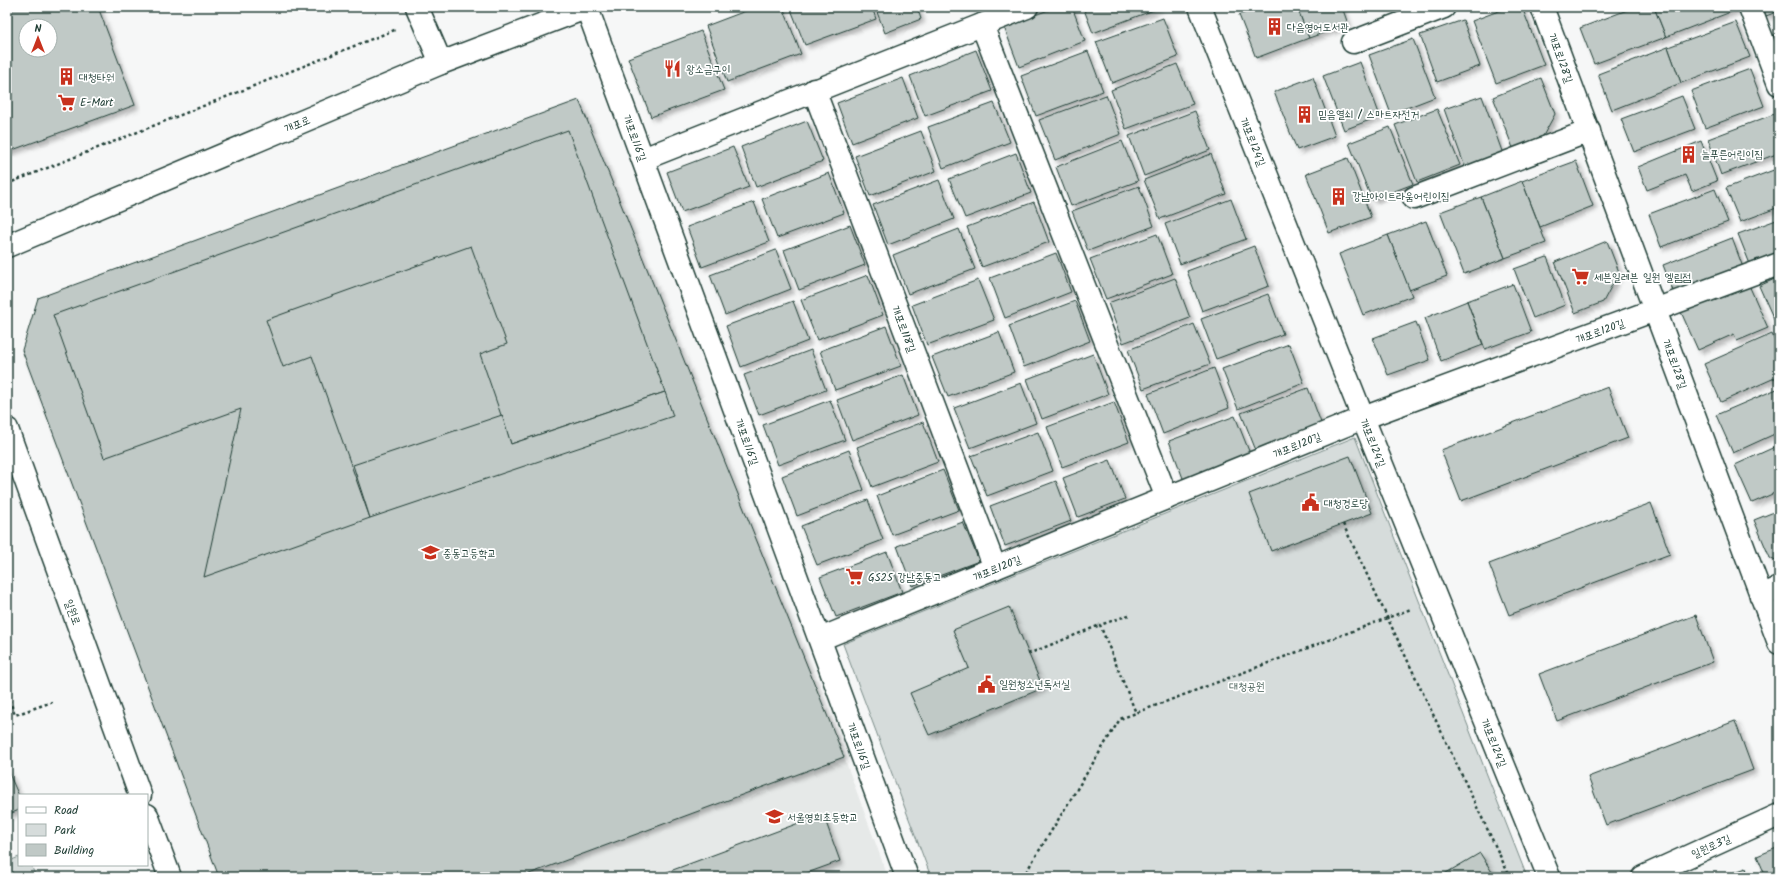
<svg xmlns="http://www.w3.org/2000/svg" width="1786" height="884" viewBox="0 0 1786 884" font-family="Kalam,'Poor Story',sans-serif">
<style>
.built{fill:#e6e9e8}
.green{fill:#d6dcdb;stroke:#7a8c88}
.building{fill:#c0c9c6;stroke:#1f3d34;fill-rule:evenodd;filter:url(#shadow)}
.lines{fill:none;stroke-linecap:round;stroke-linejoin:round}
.minor-casing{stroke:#1f3d34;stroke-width:25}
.path{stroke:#1f3d34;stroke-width:2.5;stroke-dasharray:3 3;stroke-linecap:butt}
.minor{stroke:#fff;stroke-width:22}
.labels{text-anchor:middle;stroke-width:3.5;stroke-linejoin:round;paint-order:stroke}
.poi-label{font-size:11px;fill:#1f3d34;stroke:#fff;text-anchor:start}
.street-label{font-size:11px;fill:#1f3d34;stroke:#fff}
.park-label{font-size:11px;fill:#445d55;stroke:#fff}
</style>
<defs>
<filter id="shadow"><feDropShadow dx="3.5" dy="3.5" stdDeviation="2" flood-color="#0004"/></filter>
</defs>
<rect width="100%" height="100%" fill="#f6f7f7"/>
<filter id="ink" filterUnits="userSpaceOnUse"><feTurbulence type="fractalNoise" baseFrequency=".025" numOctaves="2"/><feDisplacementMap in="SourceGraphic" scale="8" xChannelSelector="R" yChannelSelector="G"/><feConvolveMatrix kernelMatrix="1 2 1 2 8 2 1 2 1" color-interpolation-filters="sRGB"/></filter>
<g filter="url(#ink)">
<path class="built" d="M844,757L888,877H521Z"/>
<g class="green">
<path d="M1355,437L1527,877H931L843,644Z"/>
<path d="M19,857V865H31L36,877H7V862Z"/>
</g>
<g class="building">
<path d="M7,7H98L135,105L7,152ZM26,26H50V50H26Z"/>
<path d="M756,7H783L801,54L727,82L706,26Z"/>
<path d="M790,7H872L876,19L805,45Z"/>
<path d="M875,7H917L921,19L885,33Z"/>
<path d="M1056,7H1072L1085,41L1019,67L1004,27Z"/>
<path d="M1083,7H1159V8L1093,33Z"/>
<path d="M1259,7H1297L1309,38L1256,58L1239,15Z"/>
<path d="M1297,7H1342L1348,24L1309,38Z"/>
<path d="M1509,7H1522L1544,65L1496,83L1472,21Z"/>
<path d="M1635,7H1654L1666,37L1594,64L1580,28Z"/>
<path d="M1654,7H1740L1741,8L1666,37Z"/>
<path d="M1763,7H1779V11L1766,16Z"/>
<path d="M1163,18L1178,57L1112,83L1096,42Z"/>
<path d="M1463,20L1480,66L1437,82L1420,35Z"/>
<path d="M1736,22L1750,57L1681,83L1668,47Z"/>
<path d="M701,31L724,90L651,117L628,58Z"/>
<path d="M1413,39L1435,97L1391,114L1369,55Z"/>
<path d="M1668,47L1681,83L1612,110L1598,74Z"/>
<path d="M976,50L992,91L925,116L910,76Z"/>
<path d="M1088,51L1103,91L1036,116L1021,76Z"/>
<path d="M1360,62L1380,116L1344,130L1323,76Z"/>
<path d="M1177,64L1193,104L1126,129L1111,90Z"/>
<path d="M1750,69L1764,106L1705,128L1691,91Z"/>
<path d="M1313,77L1335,136L1297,150L1274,92Z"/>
<path d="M903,78L918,118L852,143L837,103Z"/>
<path d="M1541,78L1555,114L1543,136L1513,148L1493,97Z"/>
<path d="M1106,95L1121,134L1055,160L1039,120Z"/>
<path d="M1482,96L1503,154L1465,167L1444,109Z"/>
<path d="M1682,96L1695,129L1634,152L1621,119Z"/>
<path d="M579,100L844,757L521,877H219L22,350L38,298Z"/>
<path d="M994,103L1010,142L943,168L928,127Z"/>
<path d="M1437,109L1460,165L1417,182L1395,125Z"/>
<path d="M1195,111L1210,150L1144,176L1129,136Z"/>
<path d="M1777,113L1779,118V153L1721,175L1708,139Z"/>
<path d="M807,121L823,161L756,187L741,147Z"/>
<path d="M1390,127L1413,184L1372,200L1349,143Z"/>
<path d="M568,130L665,392L511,444L480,354L507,344L471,246L266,320L283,367L312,356L370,518L204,577L241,409L104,458L53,315Z"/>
<path d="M921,131L936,171L870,196L855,156Z"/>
<path d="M1122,141L1138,181L1071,206L1056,167Z"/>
<path d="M1701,141L1717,181L1692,191L1685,175L1647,190L1638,167Z"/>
<path d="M733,147L749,187L682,212L667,172Z"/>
<path d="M1016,153L1031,193L965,218L949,179Z"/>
<path d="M1211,154L1226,194L1160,219L1144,180Z"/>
<path d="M1348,158L1371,217L1329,233L1306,174Z"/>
<path d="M1576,161L1593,206L1540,227L1522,181Z"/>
<path d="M1779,168V207L1740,222L1726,188Z"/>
<path d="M829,173L844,213L777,238L762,199Z"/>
<path d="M939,180L954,219L888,245L873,205Z"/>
<path d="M1522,181L1546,243L1505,258L1481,197Z"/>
<path d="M1139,186L1154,226L1088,251L1072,211Z"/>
<path d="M1715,189L1728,222L1661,247L1649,214Z"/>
<path d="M1481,197L1505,258L1464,274L1440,212Z"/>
<path d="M1231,199L1246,239L1180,264L1165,224Z"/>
<path d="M754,202L769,242L702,267L687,227Z"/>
<path d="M1034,202L1049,242L982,267L967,227Z"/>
<path d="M1779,219V252L1750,264L1738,234Z"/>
<path d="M1426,221L1447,276L1409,290L1388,235Z"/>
<path d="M850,225L865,265L799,290L784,250Z"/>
<path d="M959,229L975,269L908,294L893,255Z"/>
<path d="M1157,234L1172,274L1106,299L1090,259Z"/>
<path d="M1388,235L1412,296L1363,315L1339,254Z"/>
<path d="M1732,238L1744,270L1675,296L1663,265Z"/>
<path d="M1607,241L1619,272L1603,302L1575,313L1555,262Z"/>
<path d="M1254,246L1269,286L1202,311L1187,271Z"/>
<path d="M776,250L791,289L725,315L710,275Z"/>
<path d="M1056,253L1071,292L1005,318L990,278Z"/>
<path d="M1547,257L1565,305L1533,318L1514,269Z"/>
<path d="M868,275L883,315L817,340L801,300Z"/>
<path d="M1779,277V323L1776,324L1759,286Z"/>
<path d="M1175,278L1190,318L1123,343L1108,303Z"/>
<path d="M978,280L994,320L927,345L912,305Z"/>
<path d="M1748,283L1768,328L1737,341L1734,334L1698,350L1681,312Z"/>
<path d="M1513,284L1531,332L1485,349L1467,301Z"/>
<path d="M1268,294L1283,334L1216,359L1201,319Z"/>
<path d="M793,301L808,341L741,367L726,326Z"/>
<path d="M1075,301L1090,341L1024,367L1009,326Z"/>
<path d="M1467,301L1483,345L1441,361L1425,318Z"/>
<path d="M1416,322L1430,360L1388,375L1373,338Z"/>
<path d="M1194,324L1210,364L1143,389L1128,350Z"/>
<path d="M886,326L901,366L835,390L820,351Z"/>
<path d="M999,332L1014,372L948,397L932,357Z"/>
<path d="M1772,334L1779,351V376L1721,402L1704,364Z"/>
<path d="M1289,344L1304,383L1238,409L1222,369Z"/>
<path d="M811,350L826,390L759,415L744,375Z"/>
<path d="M1093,354L1108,394L1042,419L1027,379Z"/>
<path d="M1214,368L1229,408L1163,434L1148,394Z"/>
<path d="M903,375L918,415L852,440L837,400Z"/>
<path d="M1021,383L1036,423L970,448L954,408Z"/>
<path d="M1608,387L1628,438L1461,501L1441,450Z"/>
<path d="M1308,388L1323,428L1257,453L1241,413Z"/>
<path d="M1779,388V432L1733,453L1716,415Z"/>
<path d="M665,392L673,416L370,518L353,465L502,415L511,444Z"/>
<path d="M830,400L845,440L778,465L763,425Z"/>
<path d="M1114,402L1129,442L1062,467L1047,427Z"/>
<path d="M1235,416L1251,456L1184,481L1169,441Z"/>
<path d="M923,422L938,462L872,487L857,447Z"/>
<path d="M1038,432L1053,471L987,496L971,456Z"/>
<path d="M1779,445V491L1752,503L1735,465Z"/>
<path d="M849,450L864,490L797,516L782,476Z"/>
<path d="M1350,456L1372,513L1271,551L1249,494Z"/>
<path d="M1110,460L1125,499L1078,517L1063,478Z"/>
<path d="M943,470L959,510L892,535L877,496Z"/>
<path d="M1056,481L1071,521L1005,546L990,506Z"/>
<path d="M868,500L883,540L817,565L801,526Z"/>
<path d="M1651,503L1670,554L1509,615L1489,564Z"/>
<path d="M1779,510V563L1770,558L1754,520Z"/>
<path d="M963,522L979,561L912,586L897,546Z"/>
<path d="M887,552L902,592L836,617L820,577Z"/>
<path d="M1009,607L1043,688L929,735L910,693L969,668L953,630Z"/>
<path d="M1696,615L1713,662L1557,721L1539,674Z"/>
<path d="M1735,721L1753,770L1606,825L1588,777Z"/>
<path d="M7,769L19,796V810L7,815Z"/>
<path d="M823,814L840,861L807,873L809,877H654Z"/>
<path d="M1779,847V877H1766L1757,856Z"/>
<path d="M1480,853L1495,877H1442L1441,876Z"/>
<path d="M1746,868L1749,877H1721Z"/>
</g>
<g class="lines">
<defs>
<g id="minor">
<path d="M417,7L441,63"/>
<path d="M1200,7L1363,418L1549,877"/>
<path d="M1542,7L1779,643"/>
<path d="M1750,7L1779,84"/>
<path d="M587,8L907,877"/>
<path d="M982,25L1167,498"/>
<path d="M1353,42L1444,7"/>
<path d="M814,90L995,568"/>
<path d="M643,159L1027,7"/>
<path d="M1414,198L1589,131"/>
<path d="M7,246L441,63L588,7"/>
<path d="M7,429L140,795"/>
<path d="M1761,596L1779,588"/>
<path d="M820,639L1363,418L1779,264"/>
<path d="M147,815L170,877"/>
<path d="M1643,877L1779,815"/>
</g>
</defs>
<use href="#minor" class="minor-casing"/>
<g class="path">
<path d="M446,9L451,7"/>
<path d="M7,184L397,29"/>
<path d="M1343,524L1510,877"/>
<path d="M1129,615L1100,625L1136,713"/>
<path d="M1028,654L1100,625"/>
<path d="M7,694L15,715L52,702"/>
<path d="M1023,877L1120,719L1411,609"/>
</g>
<use href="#minor" class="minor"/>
</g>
</g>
<defs>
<symbol id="building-bare" viewBox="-9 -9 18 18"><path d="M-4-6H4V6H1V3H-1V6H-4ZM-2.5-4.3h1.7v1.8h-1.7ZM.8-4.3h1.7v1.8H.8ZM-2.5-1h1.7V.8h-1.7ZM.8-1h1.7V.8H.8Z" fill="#c8321e" stroke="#fff" stroke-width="2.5" paint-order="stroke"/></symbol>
<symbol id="restaurant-bare" viewBox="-9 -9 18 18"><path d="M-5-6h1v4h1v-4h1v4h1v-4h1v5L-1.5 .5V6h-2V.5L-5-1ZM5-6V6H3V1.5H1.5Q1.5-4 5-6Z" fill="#c8321e" stroke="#fff" stroke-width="2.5" paint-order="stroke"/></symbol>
<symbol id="supermarket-bare" viewBox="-9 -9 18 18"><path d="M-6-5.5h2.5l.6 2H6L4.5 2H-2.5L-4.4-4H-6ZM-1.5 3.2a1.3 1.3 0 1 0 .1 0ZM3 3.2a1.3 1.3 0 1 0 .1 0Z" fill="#c8321e" stroke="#fff" stroke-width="2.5" paint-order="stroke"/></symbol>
<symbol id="civic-bare" viewBox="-9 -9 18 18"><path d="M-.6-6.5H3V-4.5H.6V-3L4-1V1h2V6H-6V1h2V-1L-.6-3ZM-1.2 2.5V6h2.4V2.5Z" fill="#c8321e" stroke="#fff" stroke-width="2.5" paint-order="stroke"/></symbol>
<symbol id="school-bare" viewBox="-9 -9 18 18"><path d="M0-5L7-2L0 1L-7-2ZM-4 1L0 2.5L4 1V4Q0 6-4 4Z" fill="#c8321e" stroke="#fff" stroke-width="2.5" paint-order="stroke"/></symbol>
</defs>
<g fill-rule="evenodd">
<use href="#building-bare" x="1262" y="14" width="25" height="25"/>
<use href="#restaurant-bare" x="660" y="56" width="25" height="25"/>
<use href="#building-bare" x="54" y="64" width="25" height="25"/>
<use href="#supermarket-bare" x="54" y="90" width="25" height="25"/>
<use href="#building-bare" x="1292" y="102" width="25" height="25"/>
<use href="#building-bare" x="1676" y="142" width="25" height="25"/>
<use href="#building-bare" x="1326" y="184" width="25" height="25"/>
<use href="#supermarket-bare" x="1568" y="264" width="25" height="25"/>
<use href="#civic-bare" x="1298" y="490" width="25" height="25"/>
<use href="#school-bare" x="418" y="540" width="25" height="25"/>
<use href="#supermarket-bare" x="842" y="564" width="25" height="25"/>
<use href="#civic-bare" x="974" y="672" width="25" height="25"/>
<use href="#school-bare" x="762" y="804" width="25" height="25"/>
</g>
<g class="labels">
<g class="poi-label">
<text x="1287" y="31">다음영어도서관</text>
<text x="686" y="73">왕소금구이</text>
<text x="79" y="81">대청타워</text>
<text x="80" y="106">E-Mart</text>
<text x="1318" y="118">믿음열쇠 / 스마트자전거</text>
<text x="1701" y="158">늘푸른어린이집</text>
<text x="1352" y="200">강남아이트라움어린이집</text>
<text x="1594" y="281">세븐일레븐 일원 엘림점</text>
<text x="1324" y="507">대청경로당</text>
<text x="443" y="557">중동고등학교</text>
<text x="868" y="581">GS25 강남중동고</text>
<text x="999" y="688">일원청소년독서실</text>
<text x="787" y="821">서울영희초등학교</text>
</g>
<g class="street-label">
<text transform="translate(1561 58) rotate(70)" y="4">개포로128길</text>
<text transform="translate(297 124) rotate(-23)" y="4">개포로</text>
<text transform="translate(635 138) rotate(70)" y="4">개포로116길</text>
<text transform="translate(1253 142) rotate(68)" y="4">개포로124길</text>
<text transform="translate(904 329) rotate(69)" y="4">개포로118길</text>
<text transform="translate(1600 331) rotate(-20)" y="4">개포로120길</text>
<text transform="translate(1675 364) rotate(70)" y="4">개포로128길</text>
<text transform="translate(747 442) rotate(70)" y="4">개포로116길</text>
<text transform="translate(1373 443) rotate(68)" y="4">개포로124길</text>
<text transform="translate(1297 445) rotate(-22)" y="4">개포로120길</text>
<text transform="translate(997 568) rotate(-22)" y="4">개포로120길</text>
<text transform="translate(73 612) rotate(70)" y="4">일원로</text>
<text transform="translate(1494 743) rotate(68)" y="4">개포로124길</text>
<text transform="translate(859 746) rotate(70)" y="4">개포로116길</text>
<text transform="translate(1711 846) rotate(-24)" y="4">일원로3길</text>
</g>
<g class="park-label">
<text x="1247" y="690">대청공원</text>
</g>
</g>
<rect width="1786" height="884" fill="none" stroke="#fff" stroke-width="24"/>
<rect x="12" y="12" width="1762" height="860" fill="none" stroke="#1f3d34" stroke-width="1.5" filter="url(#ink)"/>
<rect x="18" y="794" width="130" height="72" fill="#ffffff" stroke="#a5b1ae"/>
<rect x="26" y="807" width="20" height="6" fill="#ffffff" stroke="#a5b1ae"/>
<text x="54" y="814" font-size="12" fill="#1f3d34">Road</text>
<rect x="26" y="824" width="20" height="12" fill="#d6dcdb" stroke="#a5b1ae"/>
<text x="54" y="834" font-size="12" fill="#1f3d34">Park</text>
<rect x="26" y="844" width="20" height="12" fill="#c0c9c6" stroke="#a5b1ae"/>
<text x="54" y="854" font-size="12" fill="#1f3d34">Building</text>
<g transform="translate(38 38)"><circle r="19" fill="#ffffff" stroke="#a5b1ae"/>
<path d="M0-3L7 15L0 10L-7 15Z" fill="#c8321e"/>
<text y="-6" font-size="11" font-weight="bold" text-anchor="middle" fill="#1f3d34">N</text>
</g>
</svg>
